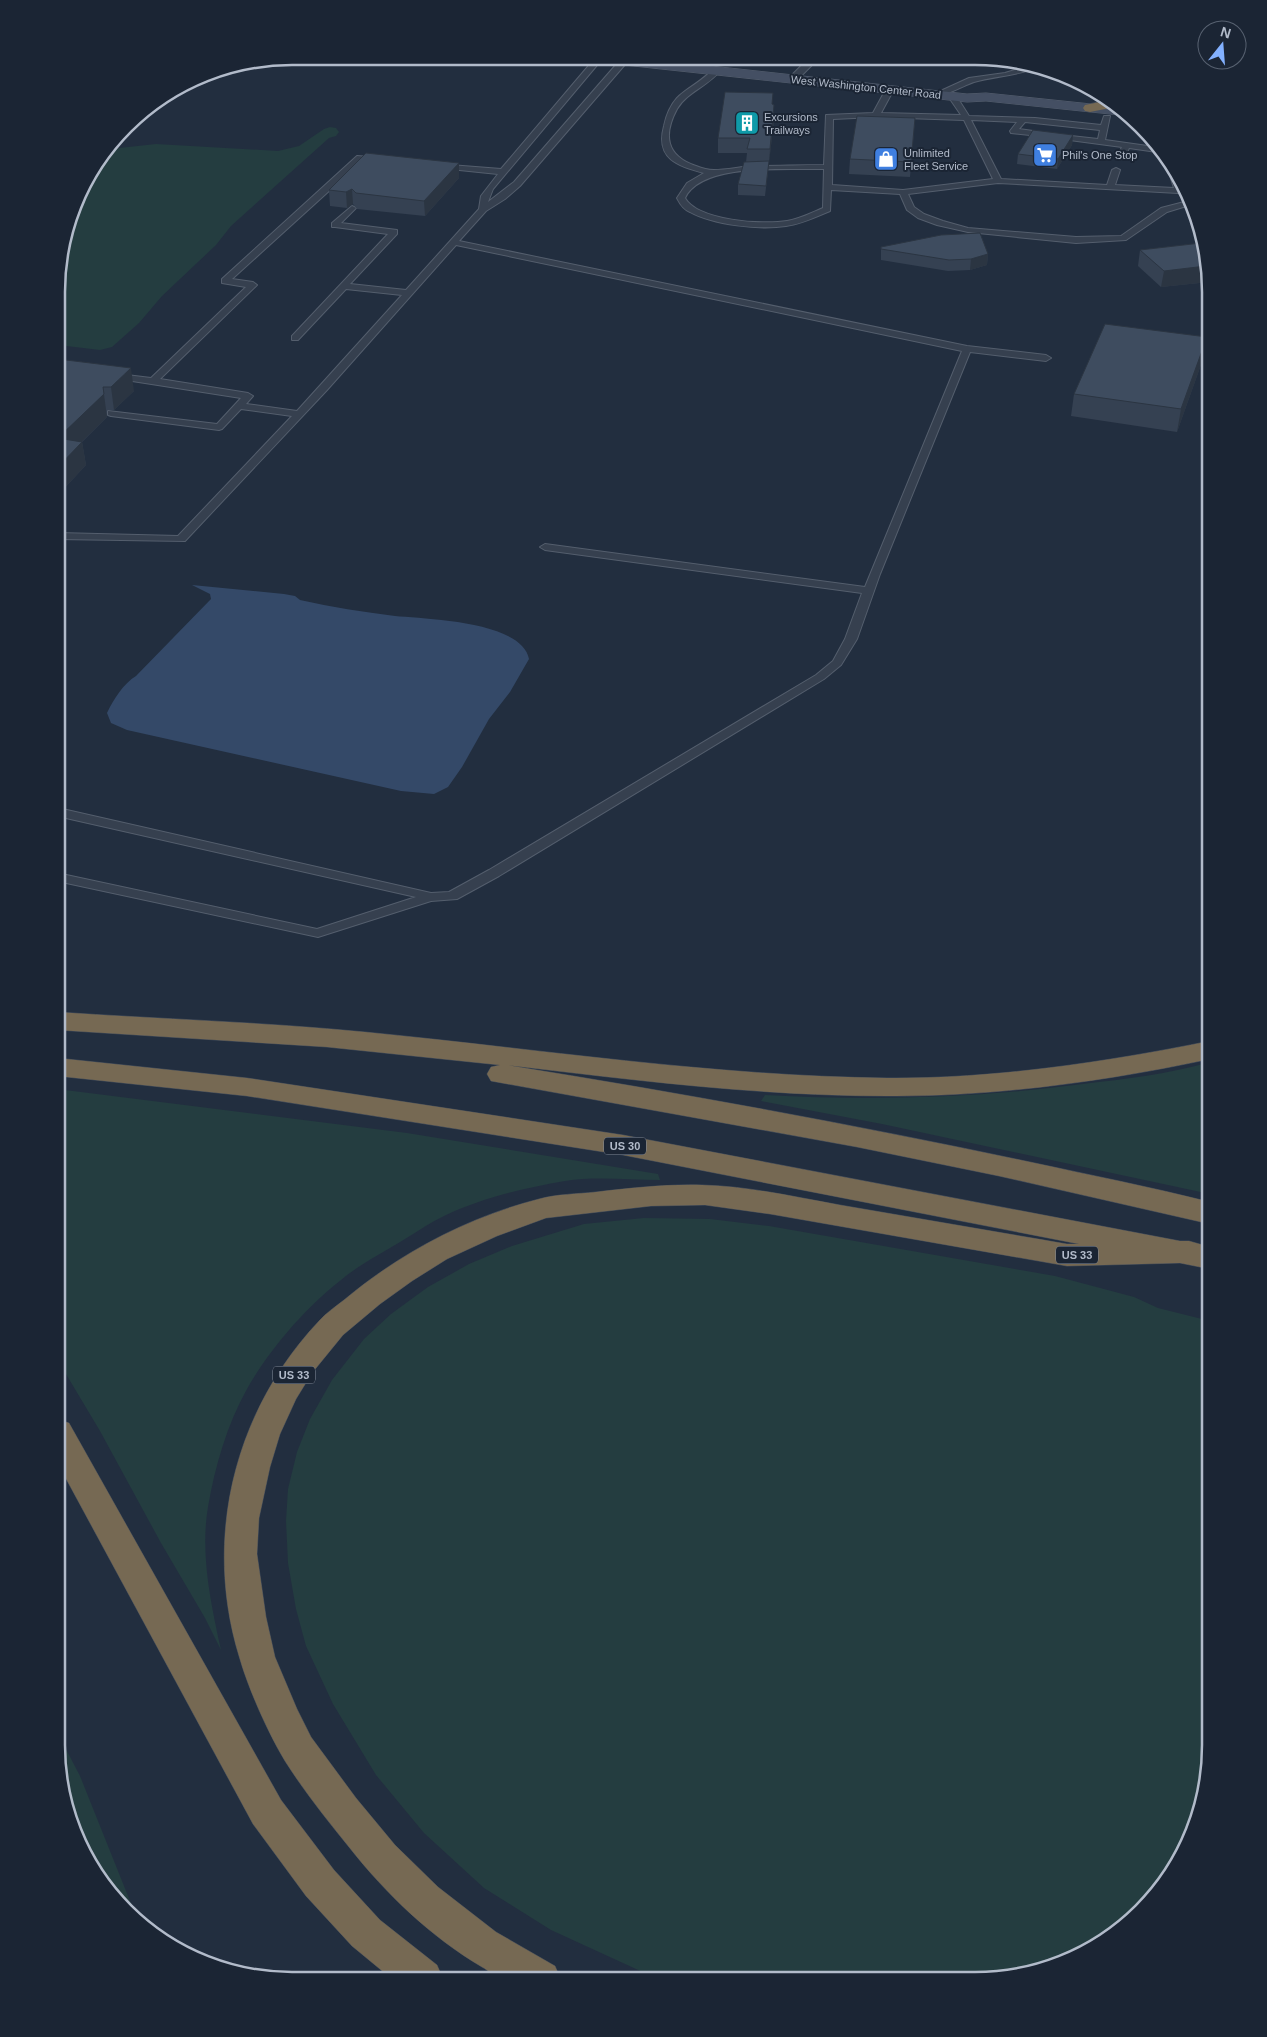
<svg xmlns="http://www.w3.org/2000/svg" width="1267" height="2037" viewBox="0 0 1267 2037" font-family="Helvetica,sans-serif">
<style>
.green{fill:#243d40}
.water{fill:#344968}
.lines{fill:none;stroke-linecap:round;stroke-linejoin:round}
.lane-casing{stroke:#545e6d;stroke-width:2}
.secondary-casing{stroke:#545e6d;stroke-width:1}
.highway-casing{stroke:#414b5a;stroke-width:1}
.lane{fill:#36404f;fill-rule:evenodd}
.secondary{fill:#444f63;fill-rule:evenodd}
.highway{fill:#766953;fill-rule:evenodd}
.wall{fill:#354152}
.shaded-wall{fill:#2b3542}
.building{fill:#3e4c5f;stroke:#2b3542}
.labels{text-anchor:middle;stroke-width:4;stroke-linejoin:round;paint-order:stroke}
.far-street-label{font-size:11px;fill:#b2bbca;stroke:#1b2534}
.far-poi-label{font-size:11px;fill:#b2bbca;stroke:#1b2534;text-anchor:start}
.shield{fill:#1b2534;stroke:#858e9d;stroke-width:1}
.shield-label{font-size:11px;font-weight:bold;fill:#b2bbca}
.rim{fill:none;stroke:#b2bbca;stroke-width:2.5}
</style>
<rect width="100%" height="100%" fill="#222e3f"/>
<g class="green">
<path d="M330,127L336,128L339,132L336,136L329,138L231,226L216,245L162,296L139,323L112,347L100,350L58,345V262L81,188L110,149L156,144L278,151L299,146L324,129Z"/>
<path d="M1210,1062V1194L882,1124L761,1101L765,1095C873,1101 976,1098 1083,1084C1125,1079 1169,1074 1210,1062Z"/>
<path d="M57,1089L407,1133L658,1174L660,1180C629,1180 595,1176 565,1181C524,1188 482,1198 444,1216C431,1222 418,1231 405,1239C384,1252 360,1264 341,1280C306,1307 269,1350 247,1389C227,1425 215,1466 208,1507C200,1554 211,1604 221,1650L205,1618L161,1543L100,1431L57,1359Z"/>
<path d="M644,1218L710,1219L769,1226L1055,1276L1134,1297L1158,1308L1210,1321V1760L1193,1835L1162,1888L1119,1932L1065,1963L975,1981L660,1980L551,1930L484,1888L424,1833L376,1775L333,1704L306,1646L296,1609L288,1563L286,1521L288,1489L297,1452L310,1419L332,1380L364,1339L391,1314L428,1287L469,1264L512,1246L584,1224Z"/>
<path d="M56,1730L80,1776L138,1921L105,1888L74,1835L56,1745Z"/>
</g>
<path class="water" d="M192,585L284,594L295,596L300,600C332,607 363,612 395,616C426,619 522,621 529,659L510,692L489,719L462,767L448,787L434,794L401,791L127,730L111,723L107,713C113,700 124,683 136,676L211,599L210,594Z"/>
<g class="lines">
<defs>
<g id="lane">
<path d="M596,57L603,58L493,189L488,202L514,182L621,59L628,61L520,186L505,199L486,211L459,241L967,346L1046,355L1051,358L1046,361L970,352L880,574L857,639L841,665L824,679L499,876L457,899L431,901L318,937L57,881V873L317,929L416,897L57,816L58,808L431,893L449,892L489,870L816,675L833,661L845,639L862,593L545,550L540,547L545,544L865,587L962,351L456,245L327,390L185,541L58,539V533L178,536L292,416L241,409L222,429L219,430L111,416L108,415V411L217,424L241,398L113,378L110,377V373L151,378L246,287L222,283V279L357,156L382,158L383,160L379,162L362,161L232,279L253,282L257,285L160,379L248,393L253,396L246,404L297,411L402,295L346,289L298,340H292V336L388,234L335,227H332V223L352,206L356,208L341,223L397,230V234L350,284L406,290L479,209L481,196L498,174L440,168L436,166L437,164L501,169Z"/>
<path d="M814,58H824L813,64L796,81H790V77L807,60Z"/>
<path d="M1031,65L1038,67C1017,76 995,76 974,82C964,85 942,99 934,94L969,78L1005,73Z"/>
<path d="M713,69L720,71C708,86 687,92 677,109C663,135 666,156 696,166C701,168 708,170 714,170C726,170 739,167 752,166C776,166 800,165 824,165L826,115L873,113L886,89L890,87L894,89L881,113L961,115L948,96L952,94H955L969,116L1035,118L1101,125L1104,116H1110L1105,140L1162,148L1164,153L1129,148L1124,159H1121L1117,157L1122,147L1062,139L1058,137L1062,135L1098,139L1100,130L1025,122L1019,129L1033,131L1034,133L1030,135L1011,133L1010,131L1017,122L971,120L1001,179L1107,185L1112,170L1116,168L1120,170L1115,185L1174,188L1166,163L1169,161L1179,178L1183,190L1186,191L1189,196L1178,193L998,183L908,194L914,207L924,214L943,221L968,228L1076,237L1121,236L1161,208L1192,200L1193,204L1167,212L1126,240L1076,243L968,232L937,225L918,218L907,210L900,194L831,190L830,211C816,217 801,224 786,226C760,230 713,225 690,212C683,209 680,204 677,198L687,183L704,173C678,166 655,159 664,126C666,116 670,106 677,98C688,87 703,81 713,69ZM876,117L964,120L993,179L903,190L832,185L833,119ZM824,169L823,208C811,213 799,219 787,221C763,225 698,221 685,198C702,162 789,170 824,169Z"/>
</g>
<path id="secondary" d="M580,57H629L967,94L986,93L1120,107L1129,116L986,101L967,102L587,61Z"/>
<g id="highway">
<path d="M1109,100L1120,106L1090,112L1085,111L1083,108L1085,105Z"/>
<path d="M57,1012C160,1019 263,1022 365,1032C539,1049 712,1076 887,1078C993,1079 1106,1062 1210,1041V1059C1108,1081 992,1097 887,1096C760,1096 633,1080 506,1065C681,1093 856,1125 1030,1162C1090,1175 1151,1187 1210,1202V1224L999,1176L857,1147L491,1081L487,1074L491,1067L500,1065L327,1047L57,1030Z"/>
<path d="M57,1058L247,1078L623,1135L1180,1241H1189L1210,1247V1269L1180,1263L1067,1266L770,1214L705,1205L651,1206L546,1218L497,1236L447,1259L412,1281L380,1304L343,1335L312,1373L296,1399L280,1434L270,1467L259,1518L257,1554L266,1617L275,1657L297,1709L311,1737L356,1798L395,1845L438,1887L496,1932L555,1966L561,1980C547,1980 515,1982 504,1979C497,1978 489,1971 482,1967C431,1937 386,1894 349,1847C327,1820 304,1791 285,1761C268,1733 248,1688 239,1656C203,1538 234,1411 319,1321C326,1313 335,1307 344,1300C400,1253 468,1217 539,1199C557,1194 577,1194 596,1192C631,1188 667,1184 702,1185C748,1186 795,1197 840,1205C916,1218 991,1231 1067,1244H1079L623,1155L247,1096L57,1076Z"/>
<path d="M57,1419L69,1423L281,1800L334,1870L380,1920L437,1965L443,1979H392L352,1946L306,1896L253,1824L57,1462Z"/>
</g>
</defs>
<use href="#lane" class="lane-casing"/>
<use href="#secondary" class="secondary-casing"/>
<use href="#highway" class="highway-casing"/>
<use href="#lane" class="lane"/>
<use href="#secondary" class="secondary"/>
<use href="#highway" class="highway"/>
</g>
<g class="wall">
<path d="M773,104L774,120L765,196L738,195V184L746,162L747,153H718V138Z"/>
<path d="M915,118L910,177L849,174L850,159Z"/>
<path d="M1073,135L1072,145L1057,169L1017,164L1018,154Z"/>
<path d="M459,178L425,216L357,209L353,204L347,208L330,206L329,190Z"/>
<path d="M1201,243L1209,282L1161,287L1138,266L1140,250Z"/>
<path d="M881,247L988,254L987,265L970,270L948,271L881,260Z"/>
<path d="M1207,337L1203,359L1177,432L1071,416L1074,394Z"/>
<path d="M58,359L134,391L114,410H107V417L82,442L86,465L59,494L58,493Z"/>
</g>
<g class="shaded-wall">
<path d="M774,105V120L769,164L770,149Z"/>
<path d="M1073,135L1072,145L1057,169L1058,159Z"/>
<path d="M459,163V178L425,216L424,201Z"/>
<path d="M352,189L353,204L347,208L346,192Z"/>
<path d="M988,254L987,265L970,270L971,259Z"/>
<path d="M1206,266L1209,282L1161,287L1164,271Z"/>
<path d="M1207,337L1203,359L1177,432L1181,409Z"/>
<path d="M131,368L134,391L114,410L111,387Z"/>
<path d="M103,387L107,417L62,461L58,438Z"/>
<path d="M82,442L86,465L59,494L58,467Z"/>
</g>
<g class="building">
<path d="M725,92L773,93L772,104L774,105L770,149H747L750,138H718Z"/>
<path d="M857,116L915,118L911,162L850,159Z"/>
<path d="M1033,130L1073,135L1058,159L1018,154Z"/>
<path d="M366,153L459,163L424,201L356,193L352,189L346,192L329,190Z"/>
<path d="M769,161L766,186L738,184L744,162Z"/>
<path d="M980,233L988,254L971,259L949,260L881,249V247L941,235Z"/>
<path d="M1201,243L1206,266L1164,271L1140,250Z"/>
<path d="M1105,324L1207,337L1181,409L1074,394Z"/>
<path d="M58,359L131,368L111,387H103L104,394L58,438Z"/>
<path d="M58,438L82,442L58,467Z"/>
</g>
<defs>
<symbol id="building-square" viewBox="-11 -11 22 22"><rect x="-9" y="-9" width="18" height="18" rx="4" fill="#0f9aa8" stroke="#1b2534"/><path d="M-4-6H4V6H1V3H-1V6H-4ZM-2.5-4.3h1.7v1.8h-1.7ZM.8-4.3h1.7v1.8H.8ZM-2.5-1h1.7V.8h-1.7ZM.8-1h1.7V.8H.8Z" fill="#fff"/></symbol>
<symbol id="supermarket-square" viewBox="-11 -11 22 22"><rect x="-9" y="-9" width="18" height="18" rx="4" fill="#3f7fe0" stroke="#1b2534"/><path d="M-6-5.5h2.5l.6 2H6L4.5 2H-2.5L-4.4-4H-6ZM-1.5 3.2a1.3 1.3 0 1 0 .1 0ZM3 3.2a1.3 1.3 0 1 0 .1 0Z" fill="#fff"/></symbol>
<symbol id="shop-square" viewBox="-11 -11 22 22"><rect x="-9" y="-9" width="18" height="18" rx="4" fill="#3f7fe0" stroke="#1b2534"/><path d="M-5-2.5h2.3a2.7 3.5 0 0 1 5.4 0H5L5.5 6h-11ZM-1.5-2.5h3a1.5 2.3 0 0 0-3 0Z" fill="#fff"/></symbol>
</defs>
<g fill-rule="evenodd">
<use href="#building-square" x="733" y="109" width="28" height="28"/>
<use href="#supermarket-square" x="1031" y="141" width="28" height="28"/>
<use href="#shop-square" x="872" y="145" width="28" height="28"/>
</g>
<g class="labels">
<g class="far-street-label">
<text transform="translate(866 87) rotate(6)" y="4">West Washington Center Road</text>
</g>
<g class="far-poi-label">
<text x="764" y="121">Excursions<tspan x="764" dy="13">Trailways</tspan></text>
<text x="904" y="157">Unlimited<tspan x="904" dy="13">Fleet Service</tspan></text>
<text x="1062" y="159">Phil's One Stop</text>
</g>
<g class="shield">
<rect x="604" y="1137.5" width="42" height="17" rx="4"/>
<rect x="1056" y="1246.5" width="42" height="17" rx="4"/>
<rect x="273" y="1366.5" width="42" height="17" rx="4"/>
</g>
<g class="shield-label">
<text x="625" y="1150">US 30</text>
<text x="1077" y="1259">US 33</text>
<text x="294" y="1379">US 33</text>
</g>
</g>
<path d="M0 0H1267V2037H0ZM292 65H975A227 227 0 0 1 1202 292V1745A227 227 0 0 1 975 1972H292A227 227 0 0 1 65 1745V292A227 227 0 0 1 292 65Z" fill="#1b2534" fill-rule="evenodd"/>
<path class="rim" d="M292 65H975A227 227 0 0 1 1202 292V1745A227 227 0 0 1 975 1972H292A227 227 0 0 1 65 1745V292A227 227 0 0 1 292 65Z"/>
<g transform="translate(1222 45) rotate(17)"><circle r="24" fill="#1b2534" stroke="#576170"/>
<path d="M0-4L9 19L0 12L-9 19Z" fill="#83b1ff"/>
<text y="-8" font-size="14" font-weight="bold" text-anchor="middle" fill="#b2bbca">N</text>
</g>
</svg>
